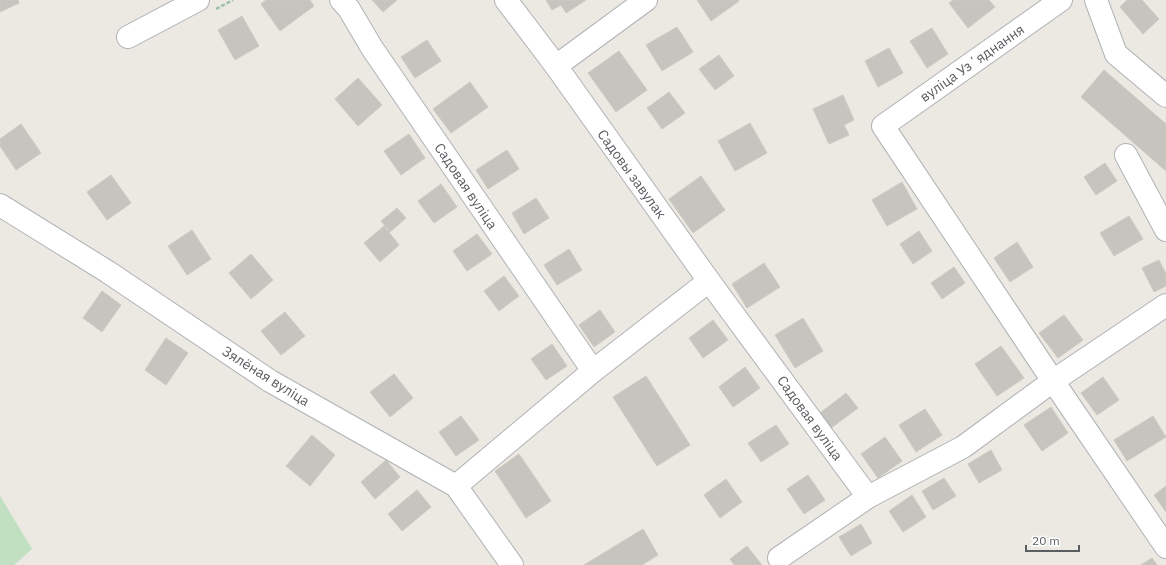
<svg xmlns="http://www.w3.org/2000/svg" width="1166" height="565" viewBox="0 0 1166 565" font-family="'IBM Plex Sans',sans-serif">
<style>
.green{fill:#c1e0c1}
.building{fill:#c6c4be;stroke:#cfcac1}
.lines{fill:none;stroke-linecap:round;stroke-linejoin:round}
.minor-casing{stroke:#afb2b6;stroke-width:24}
.path{stroke:#9bc0a5;stroke-width:2.5;stroke-dasharray:4 2;stroke-linecap:butt}
.minor{stroke:#fff;stroke-width:22}
.labels{text-anchor:middle;stroke-width:3.5;stroke-linejoin:round;paint-order:stroke}
.street-label{font-size:14px;fill:#5a5d61;stroke:#fff}
</style>
<rect width="100%" height="100%" fill="#ebe9e2"/>
<path class="green" d="M0,496L32,549L14,565H0Z"/>
<g class="building">
<path d="M0,0H18L19,3L0,12Z"/>
<path d="M266,0H310L314,6L280,31L261,4Z"/>
<path d="M372,0H397L383,12Z"/>
<path d="M546,0H586L566,13L561,5L552,10Z"/>
<path d="M697,0H738L739,1L711,21Z"/>
<path d="M953,0H989L995,7L968,28L949,3Z"/>
<path d="M1127,0H1142L1159,19L1143,34L1120,7Z"/>
<path d="M242,16L259,46L235,60L218,30Z"/>
<path d="M677,27L693,52L662,71L646,45Z"/>
<path d="M932,28L948,54L927,68L910,41Z"/>
<path d="M427,40L441,61L415,78L401,57Z"/>
<path d="M889,48L903,73L878,87L865,61Z"/>
<path d="M619,51L647,90L616,112L588,73Z"/>
<path d="M719,55L734,76L715,90L699,69Z"/>
<path d="M1104,70L1166,124V171L1081,97Z"/>
<path d="M358,78L382,105L358,126L335,99Z"/>
<path d="M470,82L488,107L451,133L433,109Z"/>
<path d="M669,92L685,113L662,129L647,108Z"/>
<path d="M843,95L854,120L844,125L849,135L829,144L813,109Z"/>
<path d="M750,123L767,153L735,171L718,141Z"/>
<path d="M21,124L41,153L16,170L0,146V139Z"/>
<path d="M409,134L425,158L401,175L384,151Z"/>
<path d="M507,150L519,169L488,189L476,170Z"/>
<path d="M1105,163L1117,181L1096,195L1084,177Z"/>
<path d="M111,175L131,203L107,220L87,192Z"/>
<path d="M701,176L725,210L693,233L669,199Z"/>
<path d="M902,182L917,209L887,226L872,200Z"/>
<path d="M441,184L457,207L434,223L418,201Z"/>
<path d="M536,198L549,218L524,234L512,213Z"/>
<path d="M397,208L406,218L390,232L381,221Z"/>
<path d="M1129,216L1143,239L1114,256L1100,233Z"/>
<path d="M384,226L399,245L380,262L364,243Z"/>
<path d="M192,230L211,259L187,275L168,246Z"/>
<path d="M919,231L932,251L913,264L900,244Z"/>
<path d="M477,234L492,254L467,271L453,251Z"/>
<path d="M1017,242L1033,267L1010,282L994,258Z"/>
<path d="M569,249L582,270L557,285L544,265Z"/>
<path d="M251,254L273,280L251,299L229,273Z"/>
<path d="M1159,260L1166,274V286L1154,292L1142,268Z"/>
<path d="M764,263L780,287L747,308L732,284Z"/>
<path d="M954,267L965,283L942,299L931,283Z"/>
<path d="M504,276L519,296L499,311L484,291Z"/>
<path d="M102,291L121,305L102,332L83,318Z"/>
<path d="M600,310L615,332L594,347L579,325Z"/>
<path d="M285,312L305,336L281,355L261,331Z"/>
<path d="M1064,315L1083,340L1058,358L1039,333Z"/>
<path d="M803,318L823,351L795,368L775,335Z"/>
<path d="M713,320L728,340L703,358L689,338Z"/>
<path d="M166,338L188,353L166,385L145,370Z"/>
<path d="M552,344L567,366L546,380L531,359Z"/>
<path d="M1001,346L1024,378L997,396L975,364Z"/>
<path d="M745,367L760,388L733,407L719,387Z"/>
<path d="M394,374L413,398L390,417L370,392Z"/>
<path d="M646,376L690,445L657,466L613,397Z"/>
<path d="M1103,377L1119,400L1097,415L1081,393Z"/>
<path d="M846,393L858,408L831,428L820,413Z"/>
<path d="M1051,407L1068,433L1042,451L1024,425Z"/>
<path d="M925,409L942,435L916,452L899,425Z"/>
<path d="M461,416L479,440L456,456L439,432Z"/>
<path d="M1153,416L1166,437L1127,461L1114,440Z"/>
<path d="M776,425L789,444L761,462L748,443Z"/>
<path d="M312,435L335,455L310,486L286,466Z"/>
<path d="M885,437L902,461L878,478L861,454Z"/>
<path d="M991,450L1002,470L979,483L968,464Z"/>
<path d="M519,454L551,501L526,518L495,471Z"/>
<path d="M386,460L400,477L375,499L361,482Z"/>
<path d="M808,475L825,500L804,514L787,489Z"/>
<path d="M944,478L956,496L933,510L922,491Z"/>
<path d="M726,479L742,502L720,518L704,495Z"/>
<path d="M1166,486V512L1154,495Z"/>
<path d="M417,490L431,507L402,531L388,514Z"/>
<path d="M912,495L926,517L903,532L889,511Z"/>
<path d="M861,524L872,543L851,556L839,537Z"/>
<path d="M643,529L658,555L642,565H584Z"/>
<path d="M747,546L762,565H734L730,559Z"/>
<path d="M1152,558L1157,565H1141Z"/>
</g>
<g class="lines">
<defs>
<g id="minor">
<path d="M341,0L349,9L372,48L593,371"/>
<path d="M506,0L556,66L709,281"/>
<path d="M1061,0L883,126L1053,381L1166,547"/>
<path d="M1096,0L1116,54L1166,96"/>
<path d="M128,37L198,0"/>
<path d="M556,66L646,0"/>
<path d="M1126,155L1166,230"/>
<path d="M0,205L108,272L270,381L456,486L512,565"/>
<path d="M456,486L593,371L709,281L868,497L963,447L1053,381L1166,305"/>
<path d="M779,558L868,497"/>
</g>
</defs>
<use href="#minor" class="minor-casing"/>
<path class="path" d="M216,9L233,0"/>
<use href="#minor" class="minor"/>
</g>
<g class="labels">
<g class="street-label">
<text transform="translate(972 63) rotate(-35)" y="5">вуліца Узʼяднання</text>
<text transform="translate(632 174) rotate(54)" y="5">Садовы завулак</text>
<text transform="translate(466 186) rotate(56)" y="5">Садовая вуліца</text>
<text transform="translate(266 376) rotate(32)" y="5">Зялёная вуліца</text>
<text transform="translate(810 418) rotate(54)" y="5">Садовая вуліца</text>
</g>
</g>
<path d="M1026 545v6h53v-6" fill="none" stroke="#5a5d61" stroke-width="2"/>
<text x="1032" y="545" font-size="12" fill="#5a5d61" stroke="#ffffff" stroke-width="3" paint-order="stroke">20 m</text>
</svg>
